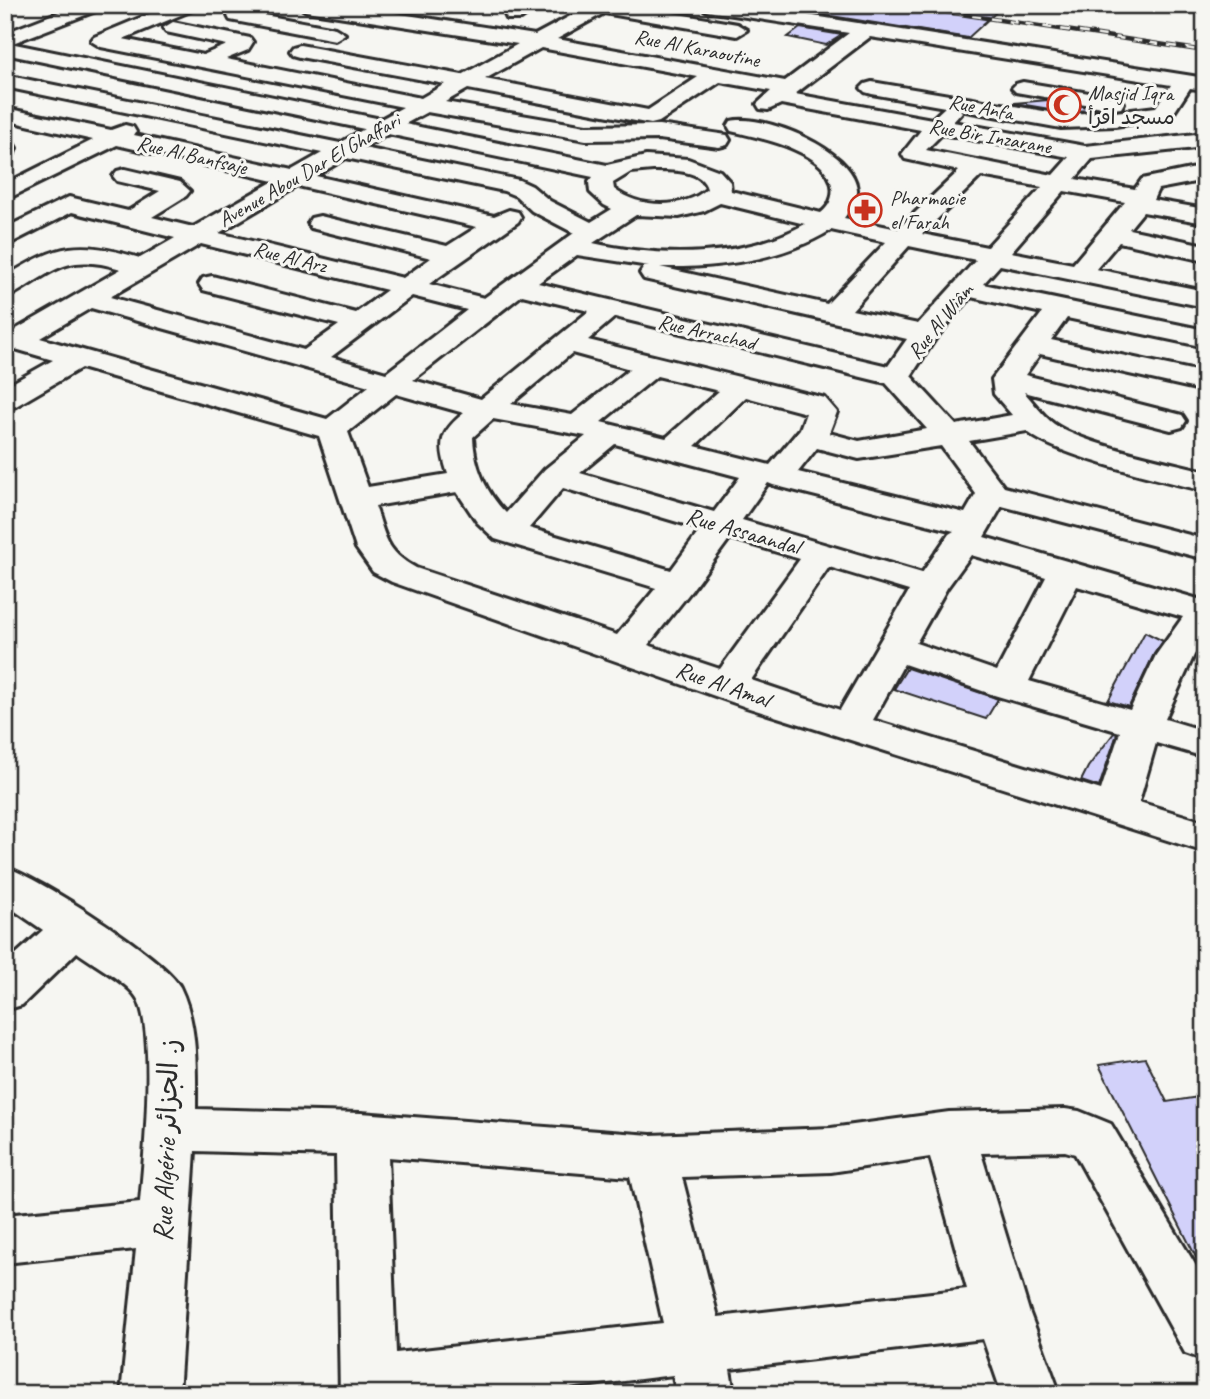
<svg xmlns="http://www.w3.org/2000/svg" width="1210" height="1399" viewBox="0 0 1210 1399" font-family="Caveat,'Playpen Sans Arabic',sans-serif">
<style>
.building{fill:#d2d1fa;stroke:#2b2b2b;stroke-width:2}
.lines{fill:none;stroke-linecap:round;stroke-linejoin:round}
.minor-casing{stroke:#2b2b2b;stroke-width:6}
.major-casing{stroke:#2b2b2b;stroke-width:6}
.minor{fill:#f6f6f2;fill-rule:evenodd}
.major{fill:#f6f6f2;fill-rule:evenodd}
.rail-casing{stroke:#2b2b2b;stroke-width:4.5}
.rail{stroke:#f6f6f2;stroke-width:2.5;stroke-dasharray:9;stroke-linecap:butt}
.labels{text-anchor:middle;stroke-width:6;stroke-linejoin:round;paint-order:stroke}
.far-street-label{font-size:21px;fill:#2b2b2b;stroke:#f6f6f2}
.far-poi-label{font-size:21px;fill:#2b2b2b;stroke:#f6f6f2;text-anchor:start}
.street-label{font-size:24px;fill:#2b2b2b;stroke:#f6f6f2}
.near-street-label{font-size:28px;fill:#2b2b2b;stroke:#f6f6f2}
</style>
<rect width="100%" height="100%" fill="#f6f6f2"/>
<filter id="ink" filterUnits="userSpaceOnUse"><feTurbulence type="fractalNoise" baseFrequency=".0143" numOctaves="2"/><feDisplacementMap in="SourceGraphic" scale="14" xChannelSelector="R" yChannelSelector="G"/><feConvolveMatrix kernelMatrix="1 2 1 2 8 2 1 2 1" color-interpolation-filters="sRGB"/></filter>
<g filter="url(#ink)">
<g class="building">
<path d="M833,5H1004L968,38L819,14L828,8L833,9Z"/>
<path d="M800,28L842,35L826,45L788,37Z"/>
<path d="M1048,100L1103,110L1061,111L1014,103Z"/>
<path d="M1145,632L1163,641L1154,654L1129,707L1108,701Z"/>
<path d="M907,668L993,697L998,699L986,719L894,689Z"/>
<path d="M1114,733L1117,734L1099,787L1081,781L1088,767Z"/>
<path d="M1145,1058L1167,1102L1205,1096V1275L1099,1065Z"/>
</g>
<g class="lines">
<defs>
<g id="minor">
<path d="M171,5H197L195,9L123,39L203,55L227,45L166,32L163,28L173,22L250,38L253,42L248,50L226,59L421,98L445,84L300,57L293,55L290,51L293,47L300,45L462,75L518,44L306,11L297,5H343L535,35L591,5H625L737,24L747,30L737,36L604,13L557,39L785,81L849,33L707,11L698,5H744L1205,78V90L1190,88L1171,117L1163,119L1115,126L1061,128L960,110L962,112L953,122L1085,146L1205,133V147L1092,159L1075,179L1135,189L1142,179L1205,166V180L1158,189L1153,200L1205,209V223L1143,212L1129,229L1205,245V261L1119,242L1096,269L1205,291V307L1000,265L983,284L1205,330V347L1067,318L1051,340L1205,373V391L1040,354L1025,375L1182,415L1186,421L1182,427L1171,430L1024,392C1033,402 1043,416 1054,424C1084,445 1167,461 1205,471V491C1169,482 1049,454 1027,431L969,441L1004,487L1205,539V559L1002,506L984,537L1205,601V639L1194,655L1165,719L1205,731V757L1156,743L1139,802L1205,822V852L746,707L392,582L373,572L356,548L319,436L81,368L16,406L5,409V387L53,360L5,346V329L13,331L121,269C69,253 58,268 14,294L5,296V277C60,243 78,240 140,258L175,238L72,212L5,246V228L69,197L128,211L160,191L117,181L113,176L117,171L125,169L180,182L190,191L186,196L152,217L193,227L274,181L117,145L5,200V184L93,140L5,120V108L111,130L125,125L133,127L136,132L134,135L292,170L322,153L5,87V75L340,143L364,129L5,54V42L381,119L403,107L101,47L91,41L94,37ZM870,37L1171,85L1156,107L1115,112L1061,114L872,82L865,84L861,88L865,92L872,94L945,107L932,119L795,94ZM541,48L698,77L648,110L485,79ZM720,82L771,91L757,104L760,109L768,110L781,104L921,130L902,154L905,159L959,171L898,229L844,218C850,209 858,200 857,189C854,150 763,113 731,121L728,126L731,131C760,138 825,150 832,185C834,196 830,206 821,213L731,191L730,182L720,171L688,159L646,156L607,165L405,124L427,112L586,140L659,139L719,147L727,145L730,140L727,135L659,125L586,126L445,102L468,89L651,124L659,122ZM388,134L593,177L589,182L590,192L604,205L612,209L591,222L550,201L532,186L519,180L364,148ZM942,134L1069,157L1053,175L926,150ZM346,158L504,191L516,196L532,211L574,233L484,298L429,284L518,222L521,217L518,212L509,210L494,216L316,176ZM653,170C669,170 703,169 707,189C683,210 638,208 614,189L613,183L631,172ZM981,176L1042,187L987,247L922,234ZM298,186L477,227L447,246L320,216L311,218L308,223L311,228L431,258L403,278L219,233ZM1064,191L1125,202L1073,264L1011,252ZM720,203L805,224C745,259 659,258 593,243L636,215L679,217L704,211ZM831,230L886,242L827,304L660,267C718,268 780,261 831,230ZM201,244L387,290L356,313L212,276L203,278L199,284L203,290L339,325L304,350L110,297ZM909,246L976,260L918,324L852,310ZM577,255L649,266L644,267L640,273L644,279L907,339L888,366L538,283ZM522,295L589,311L481,399L413,380ZM412,296L467,310L386,373L331,357ZM971,297L1042,313L992,379L994,394L1012,415L956,425L911,376L935,339ZM91,308L369,386L327,419L40,338ZM615,317L886,383L927,429L859,441L829,433L837,412L825,398L588,340ZM572,353L630,369L572,415L511,404ZM657,376L719,391L666,438L601,422ZM396,394L464,413C439,433 438,444 448,474L368,487L348,432ZM746,397L806,413L800,429L770,465L695,446ZM493,419L586,436L545,469L506,513C486,493 474,466 473,437ZM615,444L740,477L714,512L580,473ZM941,446L976,494L965,513L798,472L817,448L859,459ZM768,483L773,485L954,531L949,534L922,573L742,520ZM563,488L701,529L671,570L529,528ZM457,492L477,522L495,539L656,588L617,635L416,568C385,551 386,537 375,506ZM730,538L800,559L720,669L648,645L691,591ZM971,555L1046,577L997,671L916,643L947,588ZM829,567L909,591L840,710L751,680ZM1077,586L1183,617L1156,655L1130,710L1029,681ZM904,664L994,695L1120,732L1101,790L873,720Z"/>
<path d="M518,5H541L521,19H507L505,15Z"/>
<path d="M237,10L335,28L345,34L335,40L230,20L228,16Z"/>
<path d="M1023,82L1113,97L1121,98L1124,103L1121,108L1113,109L1016,92L1012,88L1016,84Z"/>
<path d="M5,141L13,143L16,148L13,156L5,158Z"/>
<path d="M5,867C38,877 165,958 180,987C198,1024 196,1069 196,1109L361,1113L651,1135L831,1128L949,1112L1065,1109L1079,1111L1111,1124L1205,1281V1360L1185,1353L1075,1154L1065,1151L981,1153L1029,1311L1060,1394H1002L983,1339L730,1369L734,1394H676L673,1375L519,1394H340L336,1155L195,1151L179,1394H121L136,1249L5,1263V1215L140,1202C144,1161 156,1031 137,998C129,983 91,963 77,952L22,1005L5,1010V964L43,930L5,904ZM388,1157L630,1177L663,1323L396,1353ZM930,1157L967,1289L718,1317L682,1177L831,1172Z"/>
</g>
<path id="major" d="M77,5H103L101,9L5,46V33Z"/>
</defs>
<use href="#minor" class="minor-casing"/>
<use href="#major" class="major-casing"/>
<use href="#minor" class="minor"/>
<use href="#major" class="major"/>
<defs>
<path id="rail" d="M901,5L1205,51"/>
</defs>
<use href="#rail" class="rail-casing"/>
<use href="#rail" class="rail"/>
</g>
</g>
<defs>
<symbol id="mosque-ring" viewBox="-11 -11 22 22"><circle r="9.5" fill="#f6f6f2" stroke="#c8321e" stroke-width="1.5"/><path d="M3.5-4.9A6 6 0 1 0 3.5 4.9A5 5 0 1 1 3.5-4.9Z" fill="#c8321e"/></symbol>
<symbol id="pharmacy-ring" viewBox="-11 -11 22 22"><circle r="9.5" fill="#f6f6f2" stroke="#c8321e" stroke-width="1.5"/><path d="M-2-6h4v4h4v4h-4v4h-4v-4h-4v-4h4Z" fill="#c8321e"/></symbol>
</defs>
<g fill-rule="evenodd">
<use href="#mosque-ring" x="1045" y="86" width="38" height="38"/>
<use href="#pharmacy-ring" x="846" y="191" width="38" height="38"/>
</g>
<g class="labels">
<g class="far-street-label">
<text transform="translate(697 48) rotate(11)" y="7">Rue Al Karaoutine</text>
<text transform="translate(981 107) rotate(11)" y="7">Rue Anfa</text>
<text transform="translate(990 136) rotate(10)" y="7">Rue Bir Inzarane</text>
<text transform="translate(192 155) rotate(13)" y="7">Rue Al Banfsaje</text>
<text transform="translate(309 170) rotate(-30)" y="7">Avenue Abou Dar El Ghaffari</text>
<text transform="translate(290 257) rotate(14)" y="7">Rue Al Arz</text>
<text transform="translate(940 321) rotate(-51)" y="7">Rue Al Wiâm</text>
<text transform="translate(707 332) rotate(13)" y="7">Rue Arrachad</text>
</g>
<g class="far-poi-label">
<text x="1088" y="100">Masjid Iqra<tspan x="1088" dy="24">مسجد اقرأ</tspan></text>
<text x="890" y="205">Pharmacie<tspan x="890" dy="24">el Farah</tspan></text>
</g>
<g class="street-label">
<text transform="translate(743 531) rotate(16)" y="8">Rue Assaandal</text>
<text transform="translate(723 684) rotate(19)" y="8">Rue Al Amal</text>
</g>
<g class="near-street-label">
<text transform="translate(165 1140) rotate(-88)" y="10">Rue Algérie ز. الجزائر</text>
</g>
</g>
<rect width="1210" height="1399" fill="none" stroke="#f6f6f2" stroke-width="28"/>
<rect x="14" y="14" width="1182" height="1371" fill="none" stroke="#2b2b2b" stroke-width="2.5" filter="url(#ink)"/>
</svg>
